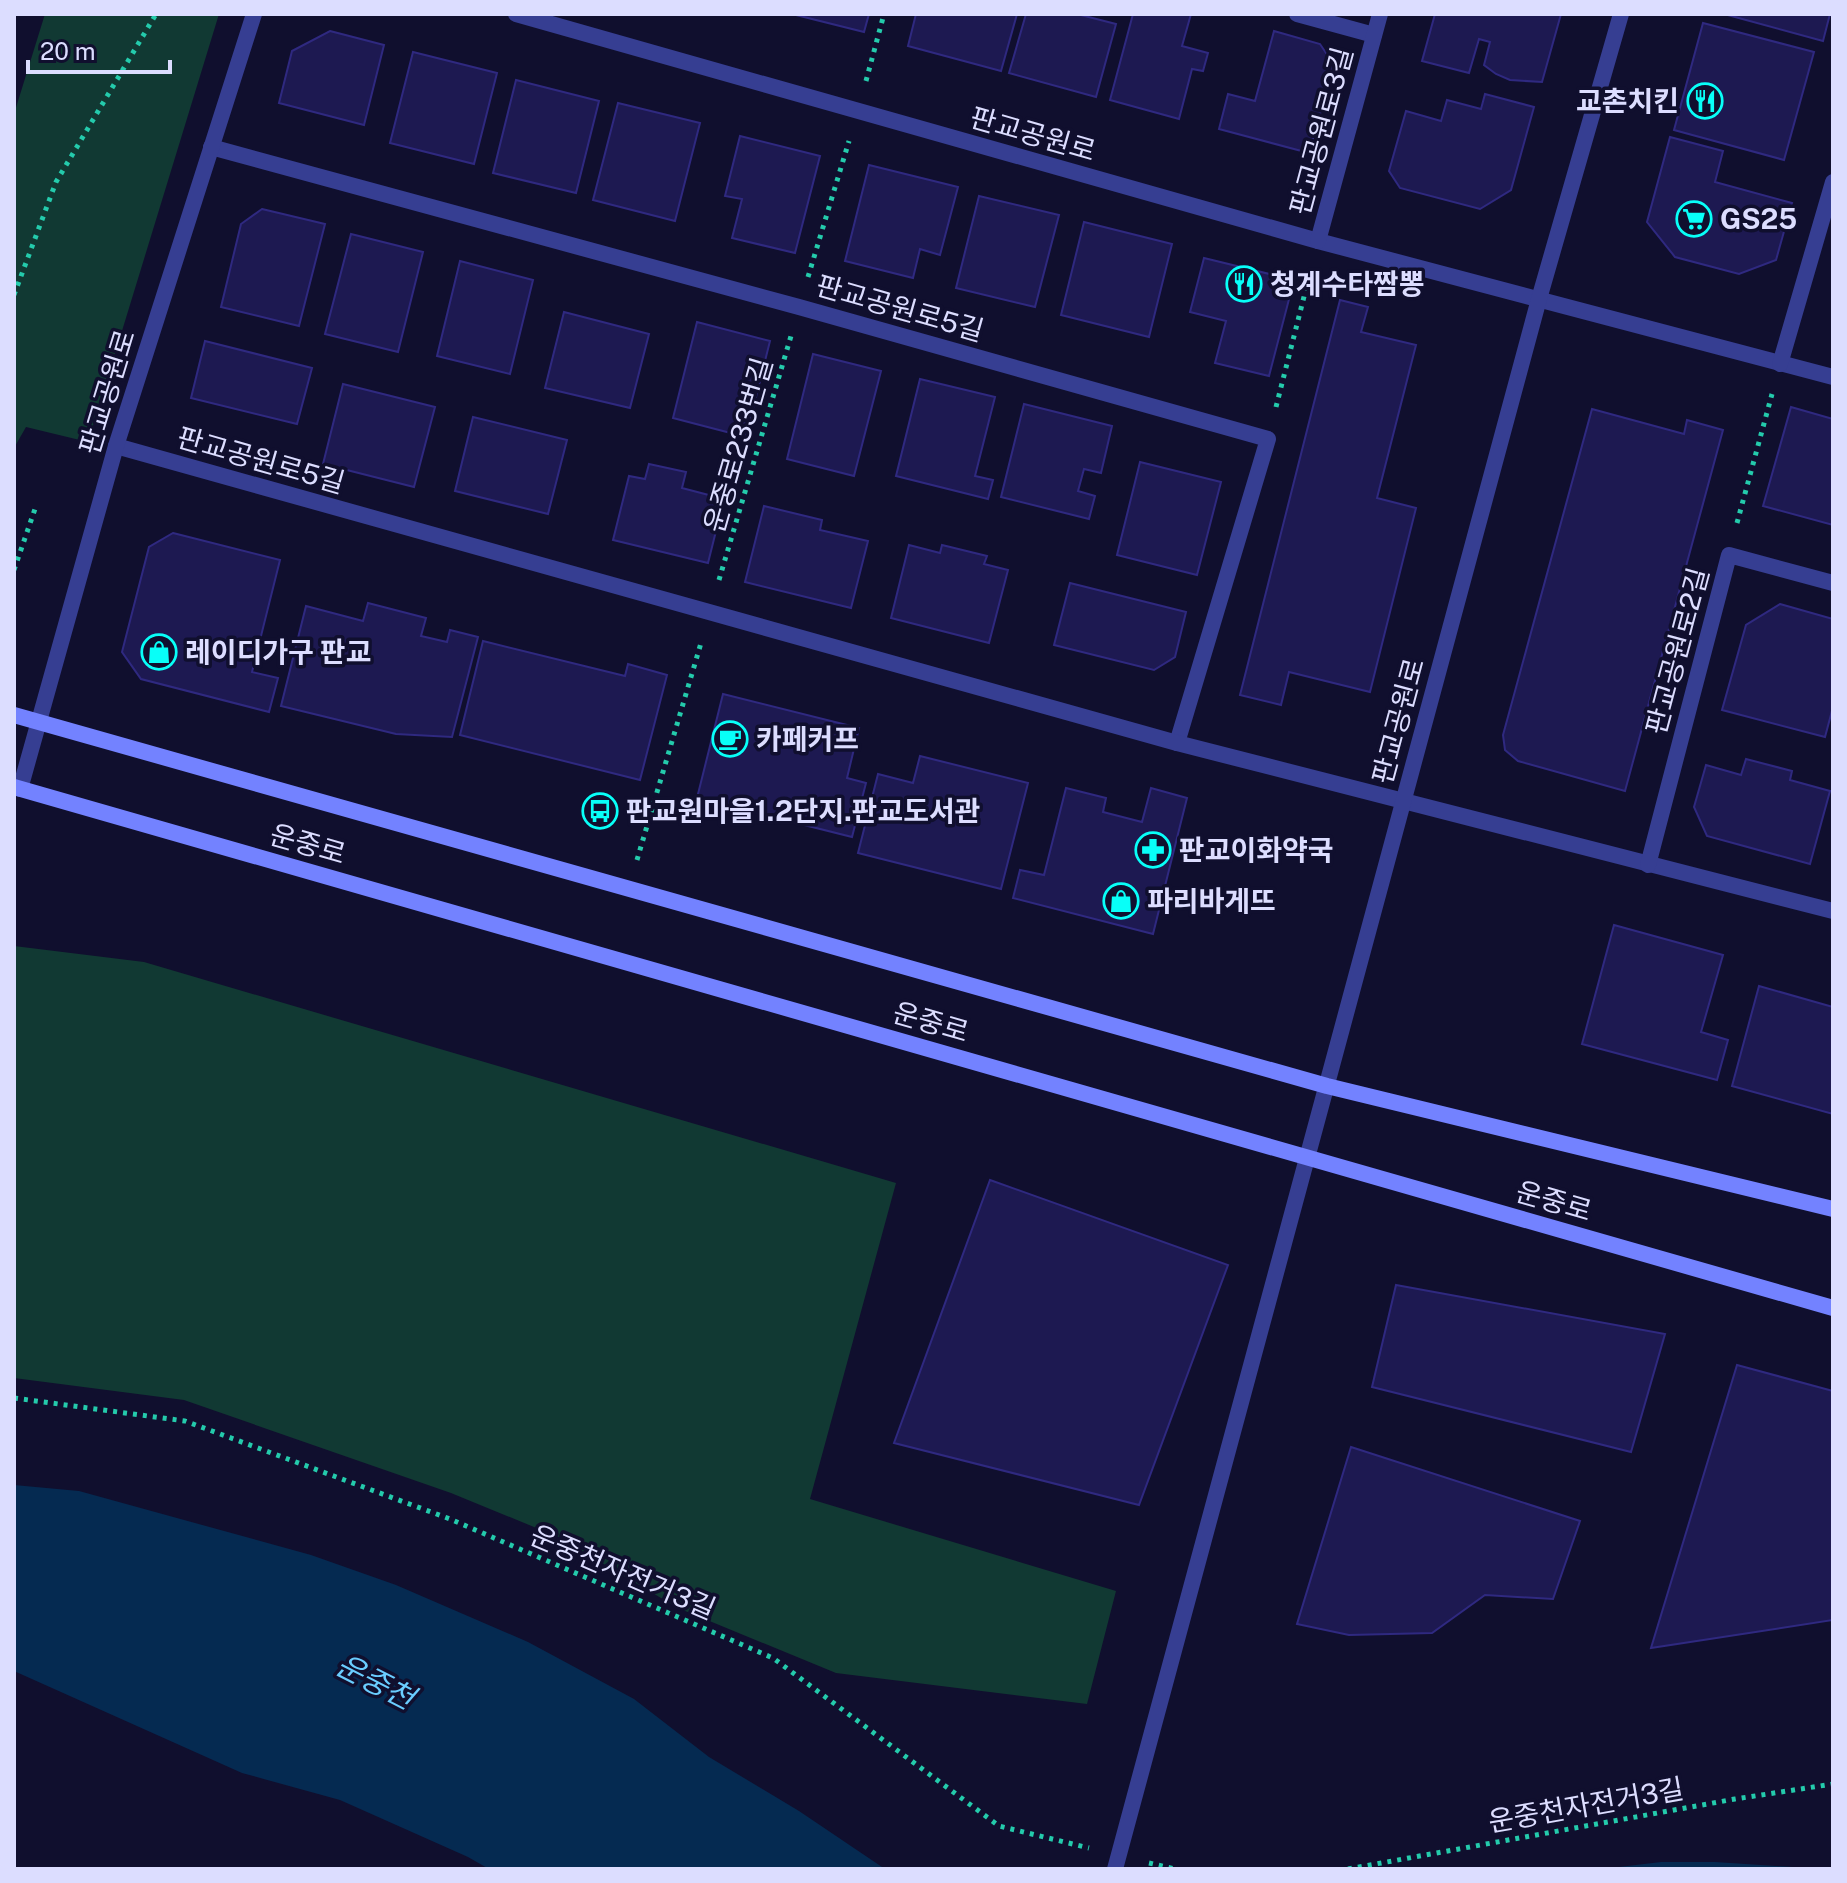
<svg xmlns="http://www.w3.org/2000/svg" width="1847" height="1883" viewBox="0 0 1847 1883" font-family="'Public Sans','Noto Sans KR',sans-serif">
<style>
.green{fill:#113933}
.water{fill:#052a51}
.building{fill:#1d1951;stroke:#2f2980;stroke-width:2}
.lines{fill:none;stroke-linecap:round;stroke-linejoin:round}
.path{stroke:#24cbac;stroke-width:5;stroke-dasharray:4 6;stroke-linecap:butt}
.street{stroke:#363e92;stroke-width:16}
.secondary{stroke:#7382ff;stroke-width:16}
.labels{text-anchor:middle;stroke-width:7;stroke-linejoin:round;paint-order:stroke}
.poi-label{font-size:28px;font-weight:bold;fill:#dcddff;stroke:#100f2e;text-anchor:start}
.street-label{font-size:28px;fill:#dcddff;stroke:#100f2e}
.water-label{font-size:30px;font-style:italic;fill:#6acdff;stroke:#100f2e}
</style>
<rect width="100%" height="100%" fill="#100f2e"/>
<g class="green">
<path d="M45,14H219L88,442L26,427L14,448V114Z"/>
<path d="M14,946L144,962L896,1183L810,1499L1116,1591L1087,1704L836,1673L678,1608L556,1536L451,1493L184,1400L14,1378Z"/>
</g>
<g class="water">
<path d="M14,1485L79,1491L311,1555L396,1585L528,1642L634,1699L709,1757L799,1811L885,1869H489L468,1857L340,1800L242,1773L14,1671Z"/>
<path d="M1661,1862H1715L1824,1869H1602Z"/>
</g>
<g class="building">
<path d="M792,14H869L864,32Z"/>
<path d="M916,14H1017L1001,71L908,46Z"/>
<path d="M1026,14H1077L1116,24L1096,97L1009,73Z"/>
<path d="M1133,14H1191L1182,46L1208,53L1203,71L1192,69L1179,119L1110,100Z"/>
<path d="M1435,14H1561L1542,82L1510,80L1496,74L1484,65L1490,42L1479,39L1469,73L1422,61Z"/>
<path d="M1724,14H1830L1823,41Z"/>
<path d="M1703,23L1814,52L1784,160L1674,130Z"/>
<path d="M330,31L384,45L364,125L279,103L292,51Z"/>
<path d="M1274,31L1320,44L1334,65L1309,153L1219,129L1228,94L1255,101Z"/>
<path d="M413,52L497,73L474,164L390,143Z"/>
<path d="M516,80L599,101L576,193L493,173Z"/>
<path d="M1485,94L1534,107L1511,190L1480,209L1400,188L1389,171L1406,111L1441,121L1447,100L1481,109Z"/>
<path d="M618,103L700,123L675,221L593,200Z"/>
<path d="M740,136L820,156L795,253L732,238L742,199L725,196Z"/>
<path d="M1670,137L1723,151L1715,182L1792,203L1776,260L1739,274L1675,257L1647,222Z"/>
<path d="M869,165L958,187L940,255L920,249L913,278L845,261Z"/>
<path d="M979,196L1059,215L1035,307L956,288Z"/>
<path d="M262,209L325,224L299,326L221,307L241,224Z"/>
<path d="M1084,222L1172,244L1149,337L1061,315Z"/>
<path d="M351,234L423,252L398,352L325,334Z"/>
<path d="M1204,258L1294,280L1269,376L1215,363L1226,321L1190,312Z"/>
<path d="M460,261L533,280L510,374L437,356Z"/>
<path d="M1340,300L1368,307L1361,332L1416,345L1377,498L1416,508L1370,692L1289,672L1281,705L1240,695Z"/>
<path d="M564,312L649,334L630,408L545,388Z"/>
<path d="M697,322L770,341L746,437L673,418Z"/>
<path d="M205,341L312,368L297,424L191,398Z"/>
<path d="M813,354L881,371L854,476L787,459Z"/>
<path d="M920,379L995,397L975,476L993,480L988,499L896,476Z"/>
<path d="M343,384L435,407L414,487L323,464Z"/>
<path d="M1024,404L1112,426L1101,473L1084,469L1078,491L1095,496L1089,519L1001,497Z"/>
<path d="M1791,407L1833,419V525L1763,506Z"/>
<path d="M1592,409L1684,434L1687,420L1723,430L1625,791L1518,761L1505,750L1503,735Z"/>
<path d="M473,417L567,440L548,514L455,491Z"/>
<path d="M1140,462L1221,482L1197,575L1117,555Z"/>
<path d="M649,464L686,472L682,488L724,499L708,563L613,540L629,476L645,479Z"/>
<path d="M764,506L822,520L820,530L868,541L851,608L745,582Z"/>
<path d="M173,533L280,560L252,672L278,678L269,712L141,679L122,652L149,547Z"/>
<path d="M909,545L940,553L942,545L987,556L984,564L1008,570L989,643L891,618Z"/>
<path d="M1070,583L1186,612L1175,657L1154,670L1054,645Z"/>
<path d="M368,603L426,618L421,636L447,642L450,630L478,637L452,737L396,734L281,706L306,606L363,621Z"/>
<path d="M1780,604L1833,619V707L1825,737L1722,710L1746,625Z"/>
<path d="M483,641L625,676L628,664L667,675L640,780L460,735Z"/>
<path d="M723,694L859,728L847,778L866,783L852,837L697,798Z"/>
<path d="M920,756L1028,783L1001,889L858,853L878,774L913,783Z"/>
<path d="M1746,759L1792,771L1790,780L1830,791L1810,864L1707,836L1694,807L1706,765L1741,775Z"/>
<path d="M1066,788L1106,798L1103,812L1142,822L1151,788L1187,798L1153,934L1013,898L1020,870L1044,875Z"/>
<path d="M1614,925L1723,955L1701,1032L1728,1040L1717,1080L1582,1044Z"/>
<path d="M1759,986L1833,1007V1114L1732,1086Z"/>
<path d="M990,1180L1228,1265L1139,1505L894,1443Z"/>
<path d="M1396,1285L1665,1334L1631,1452L1372,1387Z"/>
<path d="M1737,1365L1833,1391V1620L1651,1648Z"/>
<path d="M1351,1447L1580,1521L1553,1599L1485,1595L1432,1633L1349,1635L1297,1624Z"/>
</g>
<g class="lines">
<g class="path">
<path d="M866,81L884,14"/>
<path d="M808,277L849,141"/>
<path d="M14,295L56,182L156,14"/>
<path d="M1276,407L1310,273"/>
<path d="M1737,523L1772,394"/>
<path d="M14,570L36,506"/>
<path d="M719,580L791,336"/>
<path d="M637,860L701,643"/>
<path d="M14,1398L185,1421L450,1519L773,1658L999,1826L1089,1848"/>
<path d="M1149,1863L1175,1869"/>
<path d="M1348,1869L1735,1799L1833,1784"/>
</g>
<g class="street">
<path d="M516,14L1318,241L1833,377"/>
<path d="M1297,14L1374,35"/>
<path d="M211,147L799,307L1268,439L1177,743"/>
<path d="M1318,241L1380,14"/>
<path d="M1780,364L1833,182"/>
<path d="M116,446L1177,743L1833,911"/>
<path d="M20,789L116,446L254,14"/>
<path d="M1648,865L1729,555L1833,583"/>
<path d="M1115,1869L1539,299L1621,14"/>
</g>
<g class="secondary">
<path d="M14,715L1327,1086L1833,1209"/>
<path d="M14,787L1833,1308"/>
</g>
</g>
<defs>
<symbol id="restaurant-ring" viewBox="-11 -11 22 22"><circle r="9.5" fill="#100f2e" stroke="#08fff8" stroke-width="1.5"/><path d="M-5-6h1v4h1v-4h1v4h1v-4h1v5L-1.5 .5V6h-2V.5L-5-1ZM5-6V6H3V1.5H1.5Q1.5-4 5-6Z" fill="#08fff8"/></symbol>
<symbol id="supermarket-ring" viewBox="-11 -11 22 22"><circle r="9.5" fill="#100f2e" stroke="#08fff8" stroke-width="1.5"/><path d="M-6-5.5h2.5l.6 2H6L4.5 2H-2.5L-4.4-4H-6ZM-1.5 3.2a1.3 1.3 0 1 0 .1 0ZM3 3.2a1.3 1.3 0 1 0 .1 0Z" fill="#08fff8"/></symbol>
<symbol id="shop-ring" viewBox="-11 -11 22 22"><circle r="9.5" fill="#100f2e" stroke="#08fff8" stroke-width="1.5"/><path d="M-5-2.5h2.3a2.7 3.5 0 0 1 5.4 0H5L5.5 6h-11ZM-1.5-2.5h3a1.5 2.3 0 0 0-3 0Z" fill="#08fff8"/></symbol>
<symbol id="cafe-ring" viewBox="-11 -11 22 22"><circle r="9.5" fill="#100f2e" stroke="#08fff8" stroke-width="1.5"/><path d="M-5.5-4.5H6V0H3Q3 3.5 0 3.5H-2.5Q-5.5 3.5-5.5 0ZM3-3.2v2h1.7v-2ZM-6 4.5H4V6H-6Z" fill="#08fff8"/></symbol>
<symbol id="bus-ring" viewBox="-11 -11 22 22"><circle r="9.5" fill="#100f2e" stroke="#08fff8" stroke-width="1.5"/><path d="M-5-6H5V4H4V6H2V4H-2V6H-4V4H-5ZM-3.5-4V0h7V-4ZM-3.5 1.2v1.5H-2V1.2ZM2 1.2v1.5H3.5V1.2Z" fill="#08fff8"/></symbol>
<symbol id="pharmacy-ring" viewBox="-11 -11 22 22"><circle r="9.5" fill="#100f2e" stroke="#08fff8" stroke-width="1.5"/><path d="M-2-6h4v4h4v4h-4v4h-4v-4h-4v-4h4Z" fill="#08fff8"/></symbol>
</defs>
<g fill-rule="evenodd">
<use href="#restaurant-ring" x="1685" y="81" width="40" height="40"/>
<use href="#supermarket-ring" x="1674" y="199" width="40" height="40"/>
<use href="#restaurant-ring" x="1224" y="264" width="40" height="40"/>
<use href="#shop-ring" x="139" y="632" width="40" height="40"/>
<use href="#cafe-ring" x="710" y="719" width="40" height="40"/>
<use href="#bus-ring" x="580" y="791" width="40" height="40"/>
<use href="#pharmacy-ring" x="1133" y="830" width="40" height="40"/>
<use href="#shop-ring" x="1101" y="881" width="40" height="40"/>
</g>
<g class="labels">
<g class="poi-label">
<text x="1679" y="111" text-anchor="end">교촌치킨</text>
<text x="1720" y="229">GS25</text>
<text x="1270" y="294">청계수타짬뽕</text>
<text x="185" y="662">레이디가구 판교</text>
<text x="756" y="749">카페커프</text>
<text x="626" y="821">판교원마을1.2단지.판교도서관</text>
<text x="1179" y="860">판교이화약국</text>
<text x="1147" y="911">파리바게뜨</text>
</g>
<g class="street-label">
<text transform="translate(1321 131) rotate(-75)" y="10">판교공원로3길</text>
<text transform="translate(1033 134) rotate(16)" y="10">판교공원로</text>
<text transform="translate(900 308) rotate(16)" y="10">판교공원로5길</text>
<text transform="translate(107 392) rotate(-73)" y="10">판교공원로</text>
<text transform="translate(738 445) rotate(-74)" y="10">운중로233번길</text>
<text transform="translate(261 460) rotate(16)" y="10">판교공원로5길</text>
<text transform="translate(1677 651) rotate(-75)" y="10">판교공원로2길</text>
<text transform="translate(1398 721) rotate(-75)" y="10">판교공원로</text>
<text transform="translate(308 844) rotate(16)" y="10">운중로</text>
<text transform="translate(931 1022) rotate(16)" y="10">운중로</text>
<text transform="translate(1554 1201) rotate(16)" y="10">운중로</text>
<text transform="translate(623 1572) rotate(23)" y="10">운중천자전거3길</text>
<text transform="translate(1586 1805) rotate(-10)" y="10">운중천자전거3길</text>
</g>
<g class="water-label">
<text transform="translate(375 1682) rotate(27)" y="10">운중천</text>
</g>
</g>
<rect width="1847" height="1883" fill="none" stroke="#dcddff" stroke-width="32"/>
<path d="M28 60v12h142v-12" fill="none" stroke="#dcddff" stroke-width="4"/>
<text x="40" y="60" font-size="24" fill="#dcddff" stroke="#100f2e" stroke-width="6" paint-order="stroke">20 m</text>
</svg>
